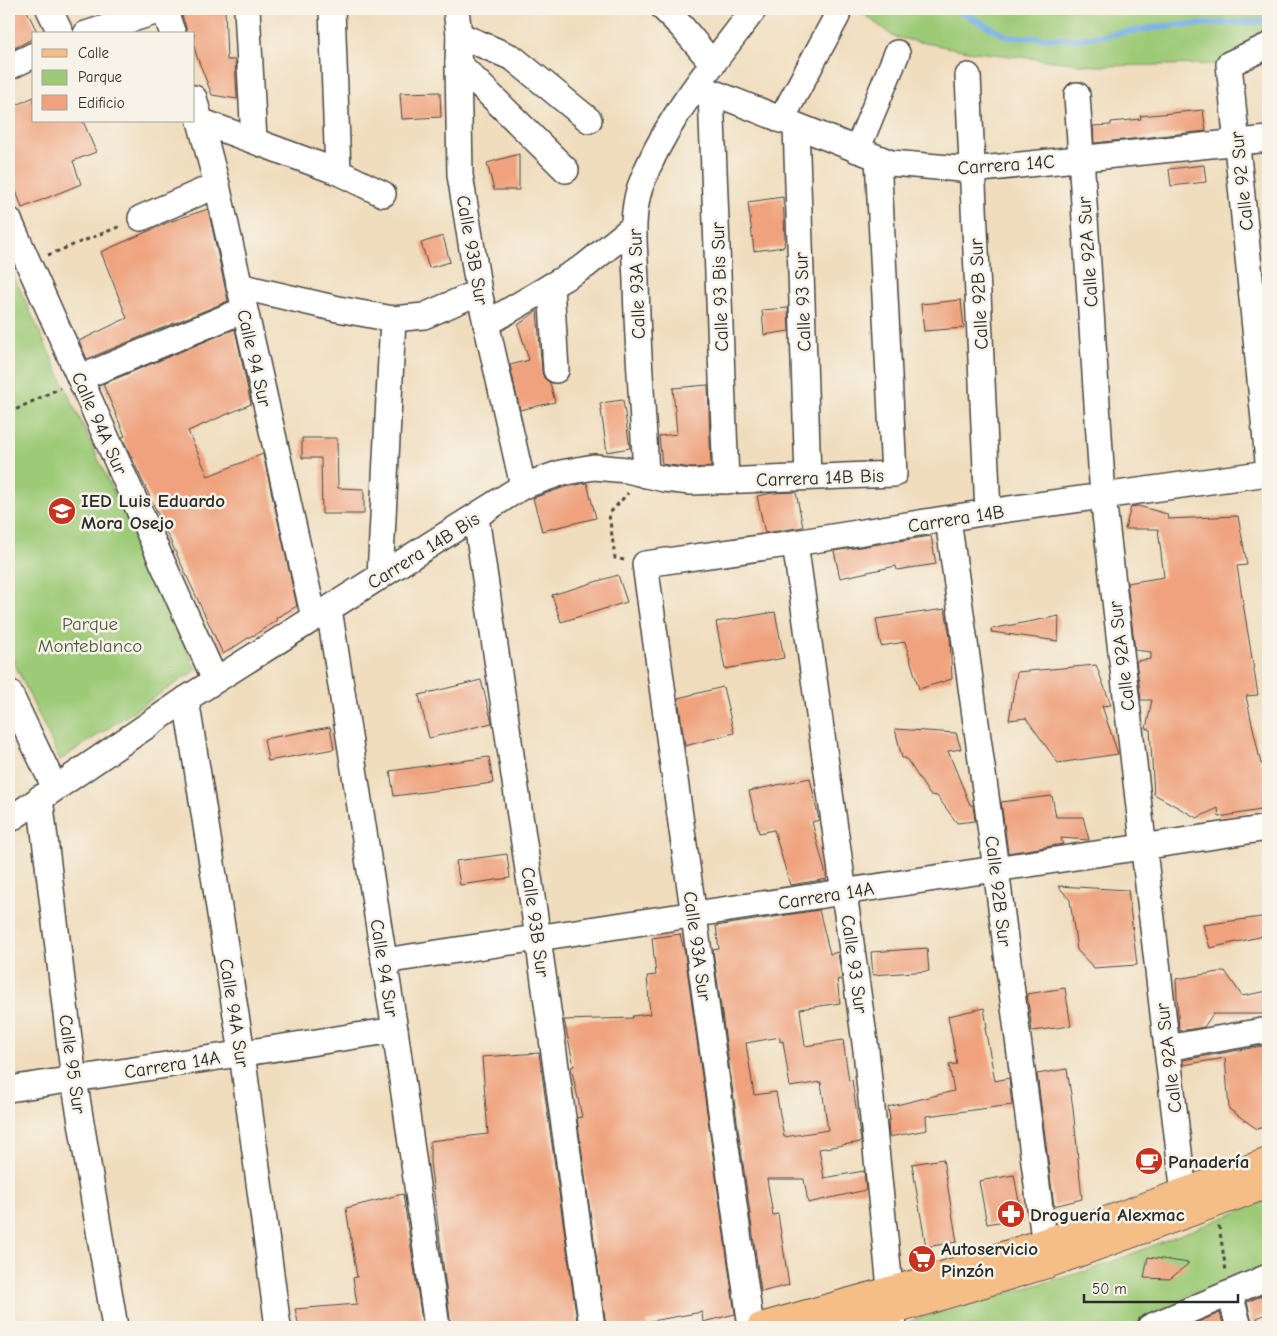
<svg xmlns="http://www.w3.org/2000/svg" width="1277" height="1336" viewBox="0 0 1277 1336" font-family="'Comic Neue',sans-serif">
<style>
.green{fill:#9dca77;stroke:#647a51}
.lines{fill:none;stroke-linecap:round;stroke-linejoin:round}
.stream{stroke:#78b0e7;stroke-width:6}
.building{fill:#efa27d;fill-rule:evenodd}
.minor-casing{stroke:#494641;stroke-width:28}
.major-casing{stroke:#494641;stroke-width:30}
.path{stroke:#494641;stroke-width:3;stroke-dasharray:4 4;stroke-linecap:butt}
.minor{stroke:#fff;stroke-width:25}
.major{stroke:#f6be87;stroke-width:28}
.labels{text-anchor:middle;stroke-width:5;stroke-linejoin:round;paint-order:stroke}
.street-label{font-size:19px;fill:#2b2b2b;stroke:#f7f3e8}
.poi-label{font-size:19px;font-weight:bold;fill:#2b2b2b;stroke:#f7f3e8;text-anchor:start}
.park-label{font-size:19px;fill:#4d5b42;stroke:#f7f3e8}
</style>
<rect width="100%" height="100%" fill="#f7f3e8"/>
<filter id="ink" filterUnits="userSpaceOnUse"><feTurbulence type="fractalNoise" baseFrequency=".02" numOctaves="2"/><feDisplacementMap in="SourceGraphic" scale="10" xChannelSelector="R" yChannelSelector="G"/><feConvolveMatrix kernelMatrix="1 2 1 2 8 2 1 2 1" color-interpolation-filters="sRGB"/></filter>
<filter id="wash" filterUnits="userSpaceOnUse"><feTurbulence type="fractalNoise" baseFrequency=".0096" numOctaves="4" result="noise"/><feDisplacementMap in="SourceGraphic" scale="20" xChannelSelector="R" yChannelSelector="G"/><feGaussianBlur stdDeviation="1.12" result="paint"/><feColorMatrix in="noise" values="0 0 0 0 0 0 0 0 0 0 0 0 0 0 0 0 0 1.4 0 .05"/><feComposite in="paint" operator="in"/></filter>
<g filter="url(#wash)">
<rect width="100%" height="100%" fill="#f0ddbd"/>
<g class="green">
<path d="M857,9H1268V25L1220,64L1097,66L967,51L894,37Z"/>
<path d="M9,266L196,670L60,760L9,652Z"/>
<path d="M1268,1200V1268L1175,1312L1124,1327H911L910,1321L1093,1269Z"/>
</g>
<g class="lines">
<path class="stream" d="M956,9L1008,37L1079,39L1166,26L1268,21"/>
</g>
<g id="blocks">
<g class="building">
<path d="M9,9H26L38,34H34V38L9,51Z"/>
<path d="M180,9H225L227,60H235L237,99L212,95L197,57L194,46V34H188Z"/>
<path d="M440,92L441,117L402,119L400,93Z"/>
<path d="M34,97V121H83L96,152L73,161L81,184L22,208L9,171V108Z"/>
<path d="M1203,110L1206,131L1094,143L1093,126L1111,125V122L1141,119L1140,116Z"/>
<path d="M519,154V190H494L487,163Z"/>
<path d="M1204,165L1206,182L1171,186L1169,169Z"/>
<path d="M783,197L785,239L784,247L754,251L748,202Z"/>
<path d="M208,209L228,301L87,359L79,341L127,318L101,252L169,222Z"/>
<path d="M443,236L450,262L429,268L421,243Z"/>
<path d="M961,300L964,328L924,331L921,304Z"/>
<path d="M788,308L789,331L764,335L762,310Z"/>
<path d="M537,311L542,371L544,378L550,383L555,402L520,410L510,365L529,360L518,325Z"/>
<path d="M235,329L251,404L188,431L208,476L263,454L297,606L276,618L277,620L253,636V635L223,654L122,437L125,436L103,384Z"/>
<path d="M708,385L711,467L692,468L662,464L659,436L677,434L673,388Z"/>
<path d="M623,400L630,448L607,452L600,403Z"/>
<path d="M302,438H337L338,488L364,489V514H322L321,458H302Z"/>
<path d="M587,483L596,518L542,531L533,498L565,487Z"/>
<path d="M796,492L803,527L765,533L757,496L773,493Z"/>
<path d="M1138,506L1167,514L1168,519L1238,516L1247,565L1237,566L1258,695L1246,696L1261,764H1265L1266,809L1219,817L1218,808L1197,818L1154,794L1150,729H1146L1152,700H1141L1136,661L1151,659V652L1135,650L1127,583L1164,577L1158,529H1125L1131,507Z"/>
<path d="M931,536L936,564L897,570L896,566L840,578L834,551Z"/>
<path d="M618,575L627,602L561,622L552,595Z"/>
<path d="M945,609L950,637L952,679L919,689L905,642L881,646L876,619Z"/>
<path d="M775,612L784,658L725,669L716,622Z"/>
<path d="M1059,616L1058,641L991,632V629Z"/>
<path d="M1096,665L1111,705L1102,706L1118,754L1058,763L1026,718L1009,720L1017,672Z"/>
<path d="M481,680L492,723L429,738L419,695Z"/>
<path d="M723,687L734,733L685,746L678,698Z"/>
<path d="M330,727L334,749L268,761L264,739Z"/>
<path d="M895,729L956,733L961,749L948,751L970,805H973L975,821L957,823L937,796L930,795L906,758H902Z"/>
<path d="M489,757L493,783L394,796L390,771Z"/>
<path d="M810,778L819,820L812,822L827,879L790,885L774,830L759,833L749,791Z"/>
<path d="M1052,796L1056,817H1083L1089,840L1061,838L1063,844L1008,853L1001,802Z"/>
<path d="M507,854L510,878L460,885L456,861Z"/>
<path d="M1058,886L1128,890L1137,965L1094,968L1077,950L1070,900Z"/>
<path d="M819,910L830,954L838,952L842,979L837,980L840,1003L800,1009L805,1046L843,1040L849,1081L852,1080L861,1142L819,1149L824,1178L864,1171L866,1190L808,1203L804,1179H767L773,1215L778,1214L789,1285L761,1292L713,950L719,949L716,926ZM780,1037V1042L783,1041L790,1087L821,1082L828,1130L784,1137L776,1092L754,1095L746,1043Z"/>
<path d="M1268,916V935L1210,948L1203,925Z"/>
<path d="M680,934L685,954L735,1314L703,1322L702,1312L646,1322L647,1327H606L577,1118L582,1117L571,1067L574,1066L564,1020L633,1018L632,1016L650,1014L647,976L656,975L652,938Z"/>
<path d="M927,948L929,971L873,975L871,952Z"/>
<path d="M1225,971L1242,996L1268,991V1014H1213L1204,1027L1179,1031L1176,979Z"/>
<path d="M1065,988L1071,1026L1032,1031L1027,994Z"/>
<path d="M984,1008L987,1027L985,1028L995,1081L1009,1078L1012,1105L926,1116L927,1130L889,1137L888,1120H890L888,1107L954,1091L949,1065L957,1064L948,1016Z"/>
<path d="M1268,1045V1126L1257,1129L1229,1109L1225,1058L1183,1065V1060Z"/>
<path d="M539,1053L578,1327H451L430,1162V1141L488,1134L482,1057Z"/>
<path d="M1067,1069L1073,1108L1082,1199L1054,1206L1037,1074Z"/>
<path d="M943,1159L957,1242L926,1247L912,1164Z"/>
<path d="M1014,1175L1022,1218L987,1224L979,1181Z"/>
<path d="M403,1194L423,1327H299L295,1309L357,1304L353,1278L357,1277L346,1208Z"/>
<path d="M1148,1257L1189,1263L1170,1279L1144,1278Z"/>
<path d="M1268,1293V1313L1257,1318L1261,1327H1253L1247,1302Z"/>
<path d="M1220,1313L1224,1327H1186Z"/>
</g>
</g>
</g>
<g filter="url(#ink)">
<use href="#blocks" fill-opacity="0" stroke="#494641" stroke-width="1"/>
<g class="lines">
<defs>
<g id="minor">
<path d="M49,9L61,34"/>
<path d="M164,9L173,34"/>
<path d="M247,9L254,140"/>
<path d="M332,9L338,172"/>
<path d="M456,9L459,35L458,63L460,175L479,292L523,486"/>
<path d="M664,9L682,27L713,64"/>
<path d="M86,34L164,9"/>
<path d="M459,35L513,58L589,120"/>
<path d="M1268,46L1229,64L1268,461"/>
<path d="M458,63L566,170"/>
<path d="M9,67L34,55"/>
<path d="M968,76L988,512"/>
<path d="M697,86L891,163L972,170L1268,139"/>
<path d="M711,93L726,481"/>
<path d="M1077,95L1103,497L1186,1212"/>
<path d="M194,98L217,185L314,618"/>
<path d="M781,120L837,16"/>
<path d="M200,121L338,172L383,194"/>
<path d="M796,126L808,477"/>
<path d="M857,150L897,53"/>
<path d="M141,218L217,185"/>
<path d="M9,220L215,680"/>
<path d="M239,286L338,309L393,319L424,316L479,292"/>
<path d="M551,286L556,370"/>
<path d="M486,324L585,266L632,228"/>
<path d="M80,378L244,310"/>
<path d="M646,475C643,410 637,346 636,281C635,250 630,218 640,187C664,120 712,66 754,9"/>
<path d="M476,517L538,938L592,1327"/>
<path d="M948,519L996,869L1047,1262"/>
<path d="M795,543L866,1050L894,1327"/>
<path d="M380,577L393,319"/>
<path d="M329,609L395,1030L437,1327"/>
<path d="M9,692L55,788"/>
<path d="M186,699L242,1053L278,1327"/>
<path d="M40,798L74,1080L115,1327"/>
<path d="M9,820L186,699L523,486L561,473L594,467L627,470L664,479L691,482L894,474L878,158"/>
<path d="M384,961L1268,828"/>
<path d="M1167,1048L1268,1030"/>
<path d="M9,1089L395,1030"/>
<path d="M1230,1294L1239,1327"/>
<path d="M751,1327L645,564L795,543L988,512L1268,473"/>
<path d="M1150,1327L1268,1277"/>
</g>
<g id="major">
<path d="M761,1327L936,1278L1073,1233L1268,1162"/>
<path d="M838,1327L1047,1264L1268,1184"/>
</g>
</defs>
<use href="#minor" class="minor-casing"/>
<use href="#major" class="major-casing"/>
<g class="path">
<path d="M48,255L121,226"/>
<path d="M9,413L60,388"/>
<path d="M624,560L615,558L609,514L628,493"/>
<path d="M1219,1226L1226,1271"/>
</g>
<use href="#minor" class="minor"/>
<use href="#major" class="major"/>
</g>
</g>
<defs>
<symbol id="school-disc" viewBox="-11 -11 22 22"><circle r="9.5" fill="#c8321e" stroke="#f7f3e8"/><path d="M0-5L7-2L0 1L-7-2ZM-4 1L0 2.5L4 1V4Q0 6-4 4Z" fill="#fff"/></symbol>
<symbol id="cafe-disc" viewBox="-11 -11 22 22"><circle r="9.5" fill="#c8321e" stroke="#f7f3e8"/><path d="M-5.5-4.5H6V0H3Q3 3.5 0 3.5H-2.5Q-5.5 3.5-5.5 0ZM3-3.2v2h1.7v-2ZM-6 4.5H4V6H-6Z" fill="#fff"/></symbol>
<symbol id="pharmacy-disc" viewBox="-11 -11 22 22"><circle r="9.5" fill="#c8321e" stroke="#f7f3e8"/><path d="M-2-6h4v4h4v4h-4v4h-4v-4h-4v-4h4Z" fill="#fff"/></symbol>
<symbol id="supermarket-disc" viewBox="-11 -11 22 22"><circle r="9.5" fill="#c8321e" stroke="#f7f3e8"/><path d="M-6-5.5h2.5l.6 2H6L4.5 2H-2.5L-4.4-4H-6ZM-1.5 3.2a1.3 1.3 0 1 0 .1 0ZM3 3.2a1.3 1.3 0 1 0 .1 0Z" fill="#fff"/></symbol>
</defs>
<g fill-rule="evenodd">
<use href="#school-disc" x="46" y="495" width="32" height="32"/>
<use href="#cafe-disc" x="1133" y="1145" width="32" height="32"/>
<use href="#pharmacy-disc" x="995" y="1198" width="32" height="32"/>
<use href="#supermarket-disc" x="906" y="1243" width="32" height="32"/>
</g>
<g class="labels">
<g class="street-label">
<text transform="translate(1006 164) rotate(-4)" y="7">Carrera 14C</text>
<text transform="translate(1241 181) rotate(-96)" y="7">Calle 92 Sur</text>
<text transform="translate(473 250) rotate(80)" y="7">Calle 93B Sur</text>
<text transform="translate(1087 252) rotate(-94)" y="7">Calle 92A Sur</text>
<text transform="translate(636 284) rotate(-92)" y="7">Calle 93A Sur</text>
<text transform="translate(719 287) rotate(-92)" y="7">Calle 93 Bis Sur</text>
<text transform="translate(978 294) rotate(-93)" y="7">Calle 92B Sur</text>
<text transform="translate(802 302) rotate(-92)" y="7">Calle 93 Sur</text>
<text transform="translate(255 358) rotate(77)" y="7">Calle 94 Sur</text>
<text transform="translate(100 423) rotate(66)" y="7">Calle 94A Sur</text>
<text transform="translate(820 477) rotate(-2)" y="7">Carrera 14B Bis</text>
<text transform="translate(956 518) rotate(-9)" y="7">Carrera 14B</text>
<text transform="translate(423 550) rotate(-32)" y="7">Carrera 14B Bis</text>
<text transform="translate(1121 656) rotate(-97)" y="7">Calle 92A Sur</text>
<text transform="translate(999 891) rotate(83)" y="7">Calle 92B Sur</text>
<text transform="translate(826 895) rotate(-9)" y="7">Carrera 14A</text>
<text transform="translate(536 922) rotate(82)" y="7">Calle 93B Sur</text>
<text transform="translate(698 946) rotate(82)" y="7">Calle 93A Sur</text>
<text transform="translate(855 964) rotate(82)" y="7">Calle 93 Sur</text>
<text transform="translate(385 968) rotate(81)" y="7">Calle 94 Sur</text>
<text transform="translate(235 1013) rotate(81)" y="7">Calle 94A Sur</text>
<text transform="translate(1168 1058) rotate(-97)" y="7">Calle 92A Sur</text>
<text transform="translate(73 1064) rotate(82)" y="7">Calle 95 Sur</text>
<text transform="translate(172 1064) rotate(-9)" y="7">Carrera 14A</text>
</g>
<g class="poi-label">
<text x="81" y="507">IED Luis Eduardo<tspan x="81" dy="22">Mora Osejo</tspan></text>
<text x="1168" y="1168">Panadería</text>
<text x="1030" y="1221">Droguería Alexmac</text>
<text x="941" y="1255">Autoservicio<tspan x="941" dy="22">Pinzón</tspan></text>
</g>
<g class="park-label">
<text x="90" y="630">Parque<tspan x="90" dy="22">Monteblanco</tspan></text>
</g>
</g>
<rect width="1277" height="1336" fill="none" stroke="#f7f3e8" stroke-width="30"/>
<rect x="32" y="32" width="162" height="90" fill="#f7f3e8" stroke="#a5a39c"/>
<rect x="42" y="49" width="25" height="8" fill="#f6be87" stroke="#a5a39c"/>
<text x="78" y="58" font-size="15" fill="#2b2b2b">Calle</text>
<rect x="42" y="70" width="25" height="15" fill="#9dca77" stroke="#a5a39c"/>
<text x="78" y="82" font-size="15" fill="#2b2b2b">Parque</text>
<rect x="42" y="95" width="25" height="15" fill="#efa27d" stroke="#a5a39c"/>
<text x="78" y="108" font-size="15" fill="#2b2b2b">Edificio</text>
<path d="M1084 1294v8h154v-8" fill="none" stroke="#2b2b2b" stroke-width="2.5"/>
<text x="1092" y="1294" font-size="15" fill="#2b2b2b" stroke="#f7f3e8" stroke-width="4" paint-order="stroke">50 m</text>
</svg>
